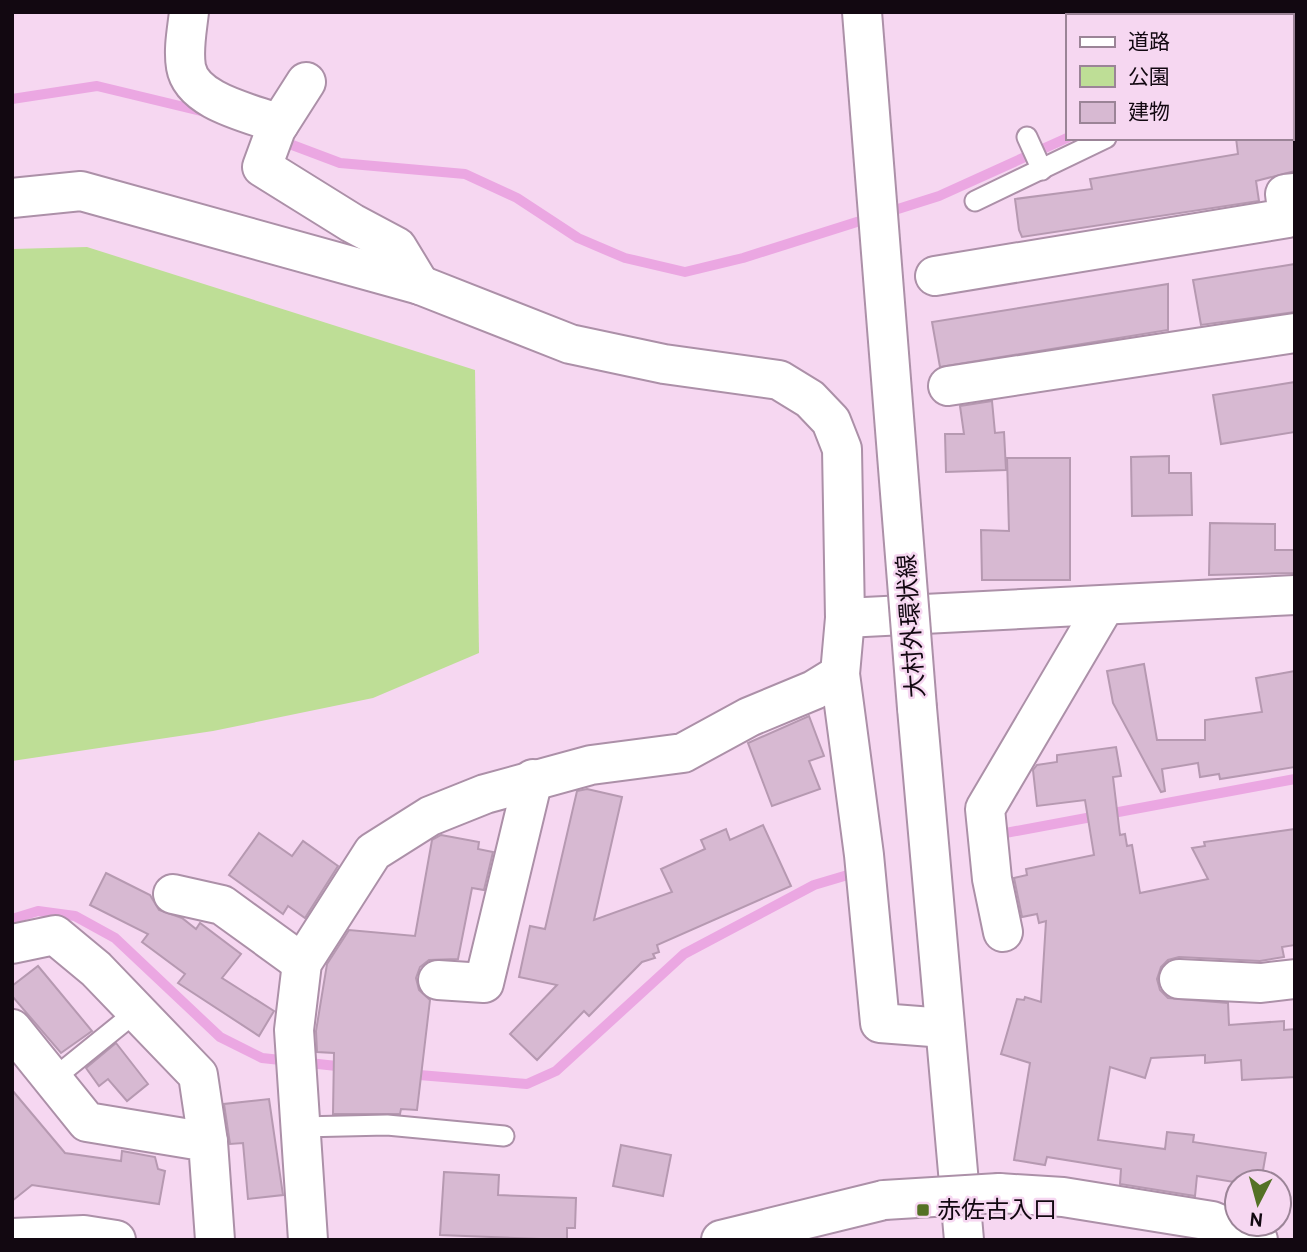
<svg xmlns="http://www.w3.org/2000/svg" width="1307" height="1252" viewBox="0 0 1307 1252" font-family="Overpass,'Noto Sans JP',sans-serif">
<style>
.green{fill:#bede96}
.lines{fill:none;stroke-linecap:round;stroke-linejoin:round}
.stream{stroke:#eba7e2;stroke-width:10}
.building{fill:#d7b9d2;stroke:#b699b1;stroke-width:2}
.service-casing{stroke:#ac90a8;stroke-width:23}
.minor-casing{stroke:#ac90a8;stroke-width:42}
.tertiary-casing{stroke:#ac90a8;stroke-width:42}
.secondary-casing{stroke:#ac90a8;stroke-width:42}
.service{stroke:#fff;stroke-width:19}
.minor{stroke:#fff;stroke-width:38}
.tertiary{stroke:#fff;stroke-width:38}
.secondary{stroke:#fff;stroke-width:38}
.tertiary-bridge-casing{stroke:#ac90a8;stroke-width:42;stroke-linecap:butt}
.secondary-bridge-casing{stroke:#ac90a8;stroke-width:42;stroke-linecap:butt}
.tertiary-bridge{stroke:#fff;stroke-width:38}
.secondary-bridge{stroke:#fff;stroke-width:38}
.poi-dot{fill:#547125;stroke:#f6d7f1;stroke-width:2.5}
.labels{text-anchor:middle;stroke-width:5;stroke-linejoin:round;paint-order:stroke}
.street-label{font-size:24px;fill:#120811;stroke:#f6d7f1}
.poi-label{font-size:24px;fill:#120811;stroke:#f6d7f1;text-anchor:start}
</style>
<rect width="100%" height="100%" fill="#f6d7f1"/>
<path class="green" d="M87,247L475,370L479,653L373,698L213,731L12,761V249Z"/>
<g class="lines">
<g class="stream">
<path d="M1291,69H1295"/>
<path d="M12,99L97,86L205,112"/>
<path d="M279,140L340,163L465,174L517,198L578,238L625,258L685,272L743,258L939,196L1067,138"/>
<path d="M995,835L1295,779"/>
<path d="M12,919L38,911L75,916L115,938L220,1037L262,1058L346,1067"/>
<path d="M407,1074L527,1084L556,1071L684,954L814,885L851,874"/>
</g>
</g>
<g class="building">
<path d="M1236,138H1295V171L1256,181L1259,201L1022,237L1019,230L1015,199L1092,189L1090,179L1238,154Z"/>
<path d="M1295,264V312L1201,325L1193,280Z"/>
<path d="M1168,284V330L940,367L932,322Z"/>
<path d="M1295,382V432L1221,444L1213,395Z"/>
<path d="M992,401L995,433L1004,432L1006,470L946,472L945,434H964L960,406Z"/>
<path d="M1169,456V473H1191L1192,515L1132,516L1131,457Z"/>
<path d="M1007,458H1070V580H982L981,530L1009,531Z"/>
<path d="M1210,523L1275,524V550H1295V573L1209,575Z"/>
<path d="M1144,664L1157,740H1205V720L1262,712L1256,678L1295,671V767L1220,779L1219,774L1200,777L1198,763L1162,769L1165,791L1161,792L1113,703L1107,671Z"/>
<path d="M809,716L824,756L809,761L820,789L772,806L748,743Z"/>
<path d="M1116,747L1121,776L1113,777L1120,835L1125,834L1127,846L1132,845L1140,893L1208,879L1192,848L1205,846L1204,842L1295,829V945L1282,947L1284,957L1260,961L1179,957L1168,960L1161,967L1157,979L1160,990L1168,998L1228,1003L1229,1025L1284,1021V1030L1295,1029V1077L1242,1080L1241,1060L1205,1063V1055L1151,1058L1145,1078L1110,1067L1098,1140L1165,1149L1167,1132L1194,1135L1193,1142L1266,1153L1261,1182H1234L1197,1176L1195,1196L1120,1184L1121,1169L1047,1157L1045,1165L1014,1160L1030,1063L1001,1054L1017,999L1024,1000L1025,997L1041,1002L1046,921L1039,923L1037,914L1022,917L1014,878L1027,875L1026,869L1094,855L1085,800L1037,806L1033,770L1037,765L1057,762V755Z"/>
<path d="M587,789L622,797L594,920L672,892L661,869L705,849L701,840L726,829L730,840L763,825L791,886L657,945L659,952L653,954L655,958L642,962L589,1016L584,1011L537,1060L510,1034L557,985L519,977L530,926L545,929L577,791Z"/>
<path d="M259,833L292,856L303,841L338,866L305,918L288,906L283,914L229,875Z"/>
<path d="M441,835L479,842L478,849L493,852L484,890L472,888L458,959L429,960L420,967L416,978L419,990L430,1000L417,1110L401,1109L400,1114H333L334,1053L317,1052L316,1031L327,964L349,930L415,936L432,840Z"/>
<path d="M106,873L150,895L159,910L182,918L196,929L200,923L241,954L222,978L274,1011L259,1036L178,983L185,974L142,942L148,934L90,905Z"/>
<path d="M38,966L92,1031L61,1053L12,996V986Z"/>
<path d="M116,1043L148,1084L127,1101L108,1079L99,1086L86,1068Z"/>
<path d="M12,1090L65,1153L121,1161L122,1151L155,1157L158,1169L165,1171L159,1204L32,1185L12,1201Z"/>
<path d="M269,1099L283,1195L248,1199L243,1143L230,1144L224,1104Z"/>
<path d="M621,1145L671,1155L663,1196L613,1186Z"/>
<path d="M444,1172L499,1175L498,1195L576,1198L575,1228H567V1240L440,1235Z"/>
</g>
<g class="lines">
<defs>
<g id="service">
<path d="M1291,92H1295"/>
<path d="M1027,137L1042,170"/>
<path d="M975,201L1106,138"/>
<path d="M53,1079L137,1011"/>
<path d="M301,1127L387,1125L504,1136"/>
</g>
<g id="minor">
<path d="M189,12C187,30 183,49 186,67C192,102 251,113 279,124"/>
<path d="M1291,39L1295,38"/>
<path d="M306,82L276,129L262,167L352,223L397,247L420,285"/>
<path d="M12,198L81,191L420,285L570,344L664,364L779,380L810,399L831,421L842,449L845,618L840,674L864,855L880,1023L945,1028"/>
<path d="M935,276L1288,218L1285,194L1295,193"/>
<path d="M948,386L1295,333"/>
<path d="M845,618L1295,595"/>
<path d="M173,894L222,905L302,963"/>
<path d="M1003,932L992,879L985,809L1105,605"/>
<path d="M12,944L55,935L96,969L198,1075L208,1142"/>
<path d="M1179,979L1261,983L1295,979"/>
<path d="M438,980L484,983L533,779"/>
<path d="M12,1029L87,1122L208,1142L215,1240"/>
<path d="M308,1240L294,1030L302,963L373,852L430,816L485,794L591,765L683,753L749,717L814,690L840,674"/>
</g>
<g id="tertiary">
<path d="M999,1193L1063,1197L1212,1221L1258,1240"/>
<path d="M12,1238L84,1235L116,1240"/>
<path d="M721,1240L884,1200"/>
</g>
<path id="secondary" d="M917,708L964,1240"/>
</defs>
<use href="#service" class="service-casing"/>
<use href="#minor" class="minor-casing"/>
<use href="#tertiary" class="tertiary-casing"/>
<use href="#secondary" class="secondary-casing"/>
<use href="#service" class="service"/>
<use href="#minor" class="minor"/>
<use href="#tertiary" class="tertiary"/>
<use href="#secondary" class="secondary"/>
<defs>
<path id="tertiary-bridge" d="M884,1200L999,1193"/>
<path id="secondary-bridge" d="M862,12L917,708"/>
</defs>
<use href="#tertiary-bridge" class="tertiary-bridge-casing"/>
<use href="#secondary-bridge" class="secondary-bridge-casing"/>
<use href="#tertiary-bridge" class="tertiary-bridge"/>
<use href="#secondary-bridge" class="secondary-bridge"/>
</g>
<rect class="poi-dot" x="916" y="1203" width="14" height="14" rx="3.5"/>
<g class="labels">
<g class="street-label">
<text transform="translate(911 626) rotate(-94)" y="8">大村外環状線</text>
</g>
<g class="poi-label">
<text x="937" y="1218">赤佐古入口</text>
</g>
</g>
<rect width="1307" height="1252" fill="none" stroke="#120811" stroke-width="28"/>
<rect x="1066" y="14" width="228" height="126" fill="#f6d7f1" stroke="#9b8497" stroke-width="2"/>
<rect x="1080" y="37" width="35" height="10" fill="#ffffff" stroke="#9b8497" stroke-width="2"/>
<text x="1128" y="49" font-size="21" fill="#120811">道路</text>
<rect x="1080" y="66" width="35" height="21" fill="#bede96" stroke="#9b8497" stroke-width="2"/>
<text x="1128" y="84" font-size="21" fill="#120811">公園</text>
<rect x="1080" y="102" width="35" height="21" fill="#d7b9d2" stroke="#9b8497" stroke-width="2"/>
<text x="1128" y="119" font-size="21" fill="#120811">建物</text>
<g transform="translate(1258 1203) rotate(186)"><circle r="33" fill="#f6d7f1" stroke="#9b8497" stroke-width="2"/>
<path d="M0-5L12 26L0 18L-12 26Z" fill="#547125"/>
<text y="-10" font-size="19" font-weight="bold" text-anchor="middle" fill="#120811">N</text>
</g>
</svg>
